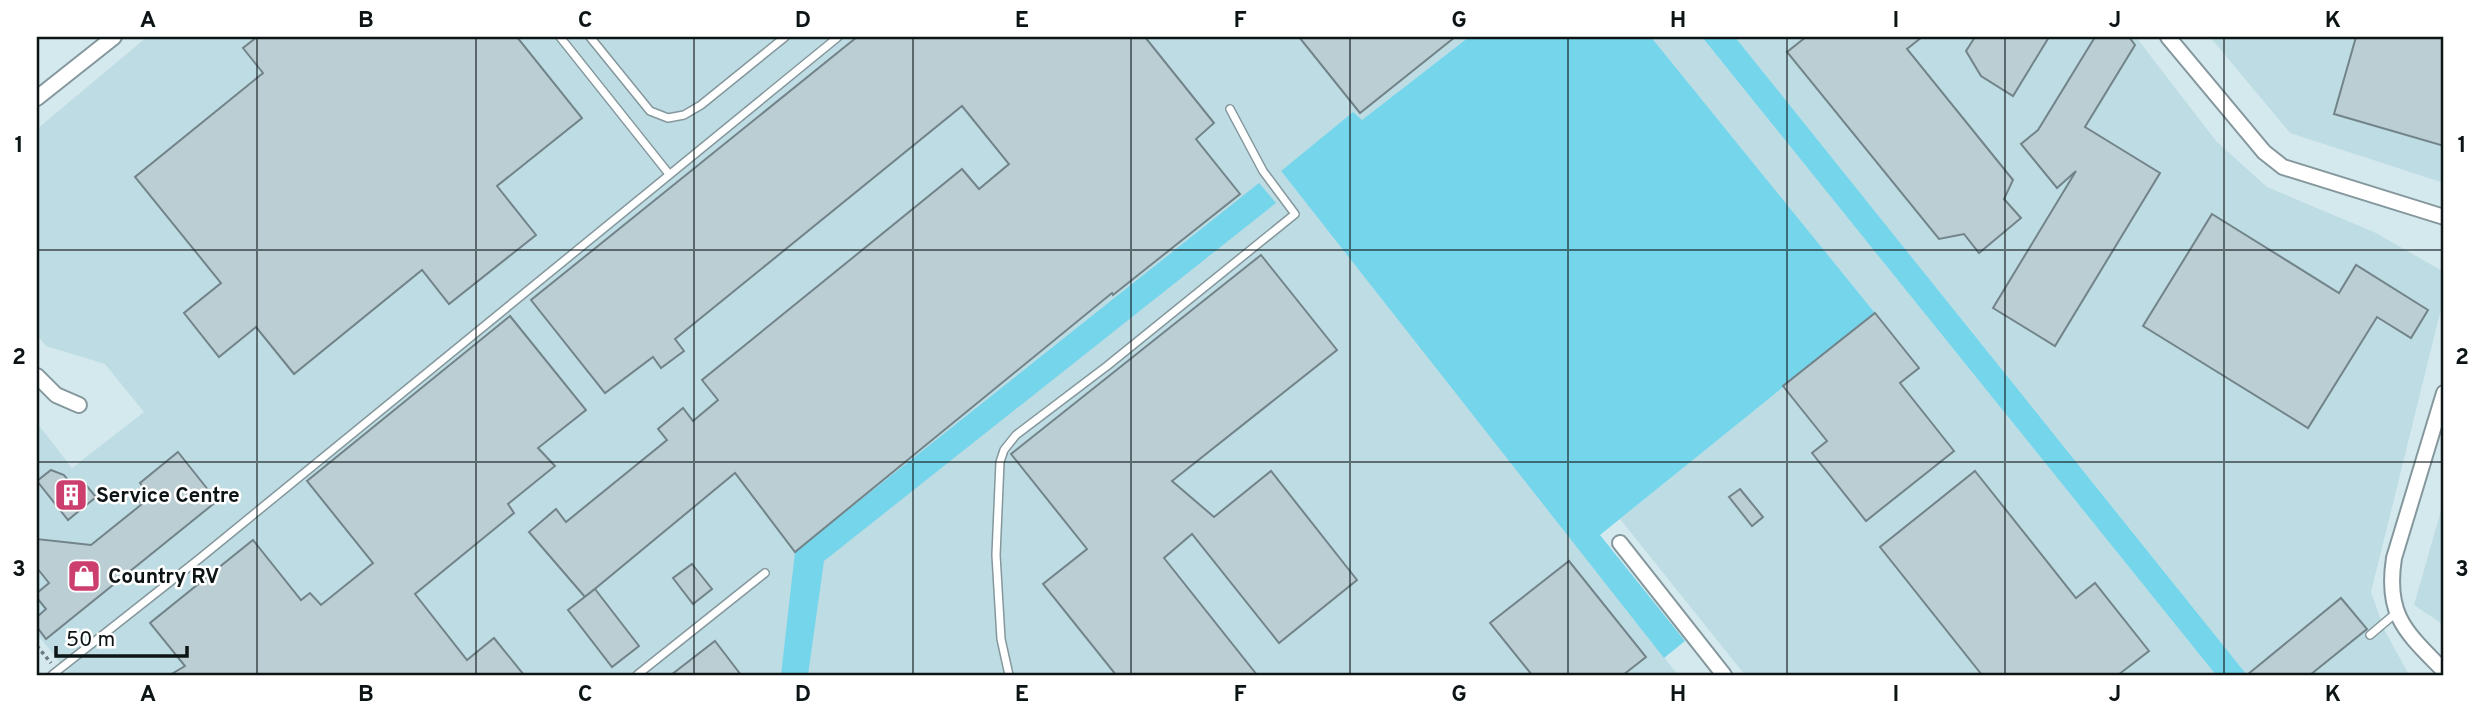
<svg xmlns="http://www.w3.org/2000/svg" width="2481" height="712" viewBox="0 0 2481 712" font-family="Overpass,sans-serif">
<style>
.built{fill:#bedce3}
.grass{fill:#75d5eb}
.building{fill:#baced3;stroke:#728489;stroke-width:2}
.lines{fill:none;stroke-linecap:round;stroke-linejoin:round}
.service-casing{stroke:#84979c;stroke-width:10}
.minor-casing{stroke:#84979c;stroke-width:18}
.path{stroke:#6b797c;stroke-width:3.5;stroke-dasharray:3.5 3.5;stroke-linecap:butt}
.service{stroke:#fff;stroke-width:7}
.minor{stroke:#fff;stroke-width:14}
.grid{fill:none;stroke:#0d1416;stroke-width:2;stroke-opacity:0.55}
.labels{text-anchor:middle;stroke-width:5;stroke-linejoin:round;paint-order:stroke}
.poi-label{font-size:21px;font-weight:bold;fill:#0d1416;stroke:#fff;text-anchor:start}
.neatline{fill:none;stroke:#0d1416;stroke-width:2.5}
.grid-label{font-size:23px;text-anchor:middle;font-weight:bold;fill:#0d1416}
</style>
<rect width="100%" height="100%" fill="#d4e9ee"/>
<g class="built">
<path d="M147,37H1469L1361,121L1353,112L1281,171L1678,675H70L37,634V423L72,468L144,412L105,364L46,346L37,335V129Z"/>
<path d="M1651,37H1702L2216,675H1745L1620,519L1875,313Z"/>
<path d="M1735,37H2136L2216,141L2267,187L2376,233L2444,272V297L2371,592L2385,631L2409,675H2247Z"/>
<path d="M2210,37H2444V183L2290,133Z"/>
<path d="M2444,500V625L2414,605Z"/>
</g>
<g class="grass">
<path d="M1469,37H1651L1875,313L1600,535L1685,641L1664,658L1281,171L1353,112L1362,120Z"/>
<path d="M1702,37H1735L2247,675H2216Z"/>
<path d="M1259,183L1276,203L824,561L808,675H781L795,552Z"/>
</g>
<g class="building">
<path d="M257,37H517L582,118L497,186L536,235L449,304L422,270L294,374L256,327L219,357L184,313L221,283L135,177L263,73L243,48Z"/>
<path d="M857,37H1145L1214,123L1196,139L1240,194L1113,295L1112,293L795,552L735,473L585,597L529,532L556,509L566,522L667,440L658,429L683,408L693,421L718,400L702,380L962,169L979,189L1009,164L962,106L675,339L684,351L661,368L653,357L605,393L531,300Z"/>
<path d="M1299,37H1455L1360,113Z"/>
<path d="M1806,37H1922L1907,49L2013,180L2004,199L2021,218L1979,253L1964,234L1939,239L1787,52Z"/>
<path d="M1975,37H2049L2013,96L1981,76L1966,51Z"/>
<path d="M2095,37H2129L2135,45L2085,127L2160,173L2055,346L1993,308L2076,171L2057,188L2021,144L2038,130Z"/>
<path d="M2356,37H2444V146L2334,114Z"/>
<path d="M2212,214L2339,293L2356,265L2428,310L2411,338L2377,317L2308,428L2143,326Z"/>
<path d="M1261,255L1337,350L1172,481L1214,517L1271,471L1357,580L1279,643L1192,534L1164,558L1257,675H1116L1043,584L1087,549L1011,454Z"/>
<path d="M1875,313L1919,368L1900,383L1954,451L1866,521L1812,453L1827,441L1783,386Z"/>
<path d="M510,316L586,410L538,448L555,466L508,504L514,513L415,594L467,660L494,638L524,675H170L185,666L150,623L253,540L301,600L310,593L321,605L373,563L307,481Z"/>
<path d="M178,452L217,501L46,639L37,627V617L46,609L37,598V593L49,583L37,568V539L91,545L142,504L139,501L148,494L140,483Z"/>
<path d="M51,470L64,475L78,492L86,485L96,497L68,520L37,481Z"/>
<path d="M1975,471L2076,598L2095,583L2149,651L2118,675H1982L1880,547Z"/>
<path d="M1740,489L1763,517L1752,526L1729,497Z"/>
<path d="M1569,561L1646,657L1623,675H1532L1490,623Z"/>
<path d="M692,564L712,589L693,604L673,578Z"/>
<path d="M595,589L639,646L612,667L568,610Z"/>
<path d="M2341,598L2367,629L2310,675H2247Z"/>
<path d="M715,641L741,675H671Z"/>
</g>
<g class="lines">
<defs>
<g id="service">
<path d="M560,37L669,174"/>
<path d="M590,37L650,111L668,118L684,115L701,105L785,37"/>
<path d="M2370,635L2396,613"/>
<path d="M52,675L199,559L838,37"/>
<path d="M637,675L765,573"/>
<path d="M1009,675L1001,639L996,555L1000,462L1004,450L1016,435L1107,366L1295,214L1263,171L1230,109"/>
</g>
<g id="minor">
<path d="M2168,37L2264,152L2283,167L2444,217"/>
<path d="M37,98L114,37"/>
<path d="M37,376L56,395L79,405"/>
<path d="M2444,393L2394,558C2385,616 2406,632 2444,671"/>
<path d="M1620,543L1724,675"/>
</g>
</defs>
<use href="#service" class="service-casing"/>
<use href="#minor" class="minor-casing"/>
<path class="path" d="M37,646L51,663"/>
<use href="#service" class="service"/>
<use href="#minor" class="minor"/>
</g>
<path class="grid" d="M257,37V675M476,37V675M694,37V675M913,37V675M1131,37V675M1350,37V675M1568,37V675M1787,37V675M2005,37V675M2224,37V675M37,250H2444M37,462H2444"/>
<defs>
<symbol id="building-square" viewBox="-11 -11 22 22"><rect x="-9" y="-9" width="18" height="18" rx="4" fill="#cb3e6e" stroke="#fff"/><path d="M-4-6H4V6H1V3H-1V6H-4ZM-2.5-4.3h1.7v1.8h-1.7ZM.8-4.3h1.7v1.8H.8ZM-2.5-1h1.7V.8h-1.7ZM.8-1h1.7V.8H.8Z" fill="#fff"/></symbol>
<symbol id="shop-square" viewBox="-11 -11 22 22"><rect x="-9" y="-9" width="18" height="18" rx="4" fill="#cb3e6e" stroke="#fff"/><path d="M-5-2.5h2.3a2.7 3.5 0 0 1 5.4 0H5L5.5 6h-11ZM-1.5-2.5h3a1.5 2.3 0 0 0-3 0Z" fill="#fff"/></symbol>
</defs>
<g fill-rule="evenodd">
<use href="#building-square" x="52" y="476" width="38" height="38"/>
<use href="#shop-square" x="65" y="557" width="38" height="38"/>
</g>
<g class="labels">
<g class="poi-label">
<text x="96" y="502">Service Centre</text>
<text x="108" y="583">Country RV</text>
</g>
</g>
<rect width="2481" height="712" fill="none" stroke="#ffffff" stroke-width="77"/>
<path d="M56 646v10h131v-10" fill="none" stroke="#0d1416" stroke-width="3.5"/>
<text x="66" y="646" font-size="21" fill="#0d1416" stroke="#ffffff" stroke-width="5" paint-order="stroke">50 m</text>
<rect x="38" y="38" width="2404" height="636" class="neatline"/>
<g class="grid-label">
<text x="148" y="27">A</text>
<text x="366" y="27">B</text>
<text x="585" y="27">C</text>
<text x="803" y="27">D</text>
<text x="1022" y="27">E</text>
<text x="1240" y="27">F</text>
<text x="1459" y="27">G</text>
<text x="1678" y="27">H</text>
<text x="1896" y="27">I</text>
<text x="2115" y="27">J</text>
<text x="2333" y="27">K</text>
<text x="19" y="152">1</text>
<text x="2462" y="152">1</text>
<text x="19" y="364">2</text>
<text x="2462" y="364">2</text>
<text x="19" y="576">3</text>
<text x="2462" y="576">3</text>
<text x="148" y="701">A</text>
<text x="366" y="701">B</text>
<text x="585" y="701">C</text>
<text x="803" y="701">D</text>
<text x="1022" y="701">E</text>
<text x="1240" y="701">F</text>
<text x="1459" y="701">G</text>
<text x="1678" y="701">H</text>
<text x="1896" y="701">I</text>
<text x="2115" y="701">J</text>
<text x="2333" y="701">K</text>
</g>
</svg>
